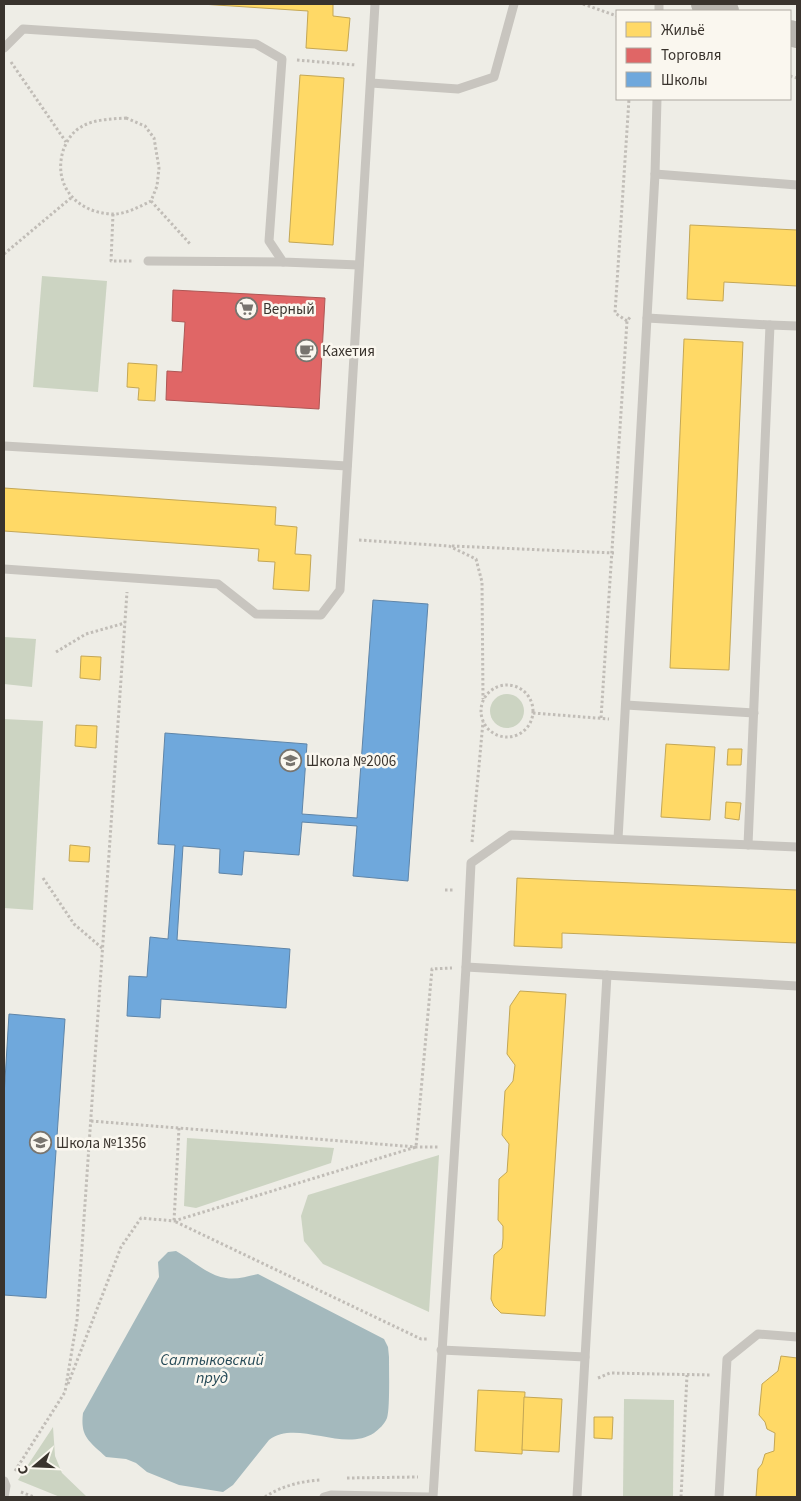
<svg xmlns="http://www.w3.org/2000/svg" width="801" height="1501" viewBox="0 0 801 1501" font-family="'Source Sans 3',sans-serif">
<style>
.green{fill:#ccd4c2}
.water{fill:#a4b9bd}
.homes{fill:#ffd966;stroke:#c4a755}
.shops{fill:#e06666;stroke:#ae5755}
.schools{fill:#6fa8dc;stroke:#5f85a8}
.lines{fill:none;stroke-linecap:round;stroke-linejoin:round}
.path{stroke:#c1bdb7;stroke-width:3;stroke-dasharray:2.5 2.5;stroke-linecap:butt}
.lane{stroke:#c8c5bf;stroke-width:9}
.secondary{stroke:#b8b5af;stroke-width:26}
.labels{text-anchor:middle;stroke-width:5;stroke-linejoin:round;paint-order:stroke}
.poi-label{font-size:15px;fill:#39332d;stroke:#faf7ef;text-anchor:start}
.water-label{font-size:16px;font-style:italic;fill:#264a57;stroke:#faf7ef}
</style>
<rect width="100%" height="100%" fill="#eeede6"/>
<g class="green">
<path d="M42,276L107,281L98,392L33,387Z"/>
<path d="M4,637L36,639L32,687L4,684Z"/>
<circle cx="507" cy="711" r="17"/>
<path d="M4,719L43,721L33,910L4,908Z"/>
<path d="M187,1138L334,1148L331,1163L196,1208L184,1206Z"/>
<path d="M439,1155L429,1312L323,1264L304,1241L301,1216L308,1195Z"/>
<path d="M624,1399L674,1400L673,1497L623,1496Z"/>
<path d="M53,1427L55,1456L62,1473L87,1497H60L18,1480Z"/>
</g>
<path class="water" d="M176,1251C191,1259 208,1276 226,1278C236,1280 248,1276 258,1274L384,1339L388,1347L389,1357C389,1369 390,1410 387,1418C384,1425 379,1429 374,1433C343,1453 297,1419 269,1440L233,1485L223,1492L179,1485L147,1472L136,1463L126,1459L106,1457C89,1441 80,1437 83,1413L159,1277L158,1262L168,1252Z"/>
<g class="homes">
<path d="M201,4H333V16L350,18L347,51L306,48L308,11Z"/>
<path d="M300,75L344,78L333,245L289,242Z"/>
<path d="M690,225L797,230V286L724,282L723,301L687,299Z"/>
<path d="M684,339L743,342L729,670L670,668Z"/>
<path d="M128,363L157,365L155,401L138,400L139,388L127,387Z"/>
<path d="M4,488L276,507L275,525L297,527L295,554L311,555L309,591L273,589L275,562L258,561L259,549L4,531Z"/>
<path d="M81,656L101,657L100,680L80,678Z"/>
<path d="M76,725L97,726L96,748L75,746Z"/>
<path d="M666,744L715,747L710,820L661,817Z"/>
<path d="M728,749H742L741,765H727Z"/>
<path d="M726,802L741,803L739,820L725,818Z"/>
<path d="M70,845L90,847L89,862L69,861Z"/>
<path d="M517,878L797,890V943L562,933V948L514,946Z"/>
<path d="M520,991L566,994L545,1316L501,1313L494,1306L491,1299L494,1255L502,1248L503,1239V1226L498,1220L499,1179L507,1172L509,1144L502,1135L505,1091L513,1081L515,1065L507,1054L510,1006Z"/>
<path d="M781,1356L797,1358V1497H756L758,1469L762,1464L765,1454L774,1451L775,1433L767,1429L765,1422L759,1415L762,1384L778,1371Z"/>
<path d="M478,1390L525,1392L522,1454L475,1451Z"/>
<path d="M524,1397L562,1399L559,1452L522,1450Z"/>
<path d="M594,1417H613L612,1439L594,1438Z"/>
</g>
<path class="shops" d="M173,290L325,298L319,409L166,400L167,371L182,372L185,322L172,321Z"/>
<g class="schools">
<path d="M373,600L428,604L408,881L353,876L357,826L302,822L299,855L244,851L242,875L219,873L220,849L183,846L177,940L290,949L286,1008L161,999L160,1018L127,1016L129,976L147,977L150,937L168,939L175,845L158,844L165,733L307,744L302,814L357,818Z"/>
<path d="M9,1014L65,1019L46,1298L4,1295V1096Z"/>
</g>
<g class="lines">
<g class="path">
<path d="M583,4L617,16"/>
<path d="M297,60L356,65"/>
<path d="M11,62L66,142"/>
<path d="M790,76L797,78"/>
<path d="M126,118L145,126L154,138L159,168L157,186L151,201C139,207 124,215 111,214C76,212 53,185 63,151C66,142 72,132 81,127C94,119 112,119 126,118Z"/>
<path d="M151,201L191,245"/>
<path d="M113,214L111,261H134"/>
<path d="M4,254L72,197"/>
<path d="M627,321L615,313L629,99"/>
<path d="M359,540L449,546L476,559L482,582L483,699"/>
<path d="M452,546L614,553"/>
<path d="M56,652L86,634L125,623"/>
<circle cx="507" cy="711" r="26"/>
<path d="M533,713L609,719"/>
<path d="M601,718L627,321L631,316"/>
<path d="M472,842L483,722"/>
<path d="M43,878L74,924L102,948"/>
<path d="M445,890H454"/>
<path d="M91,1121L416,1147H439"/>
<path d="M179,1128L174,1221L421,1339H427"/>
<path d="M598,1378L610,1373L711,1375"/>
<path d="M68,1384L121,1247L141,1218L174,1221L416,1147L432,969L452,968"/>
<path d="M15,1471L65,1392L77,1320L127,592"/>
<path d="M347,1478L418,1477"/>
<path d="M21,1492L34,1497"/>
<path d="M265,1497C281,1486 302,1481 321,1480"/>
<path d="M681,1497L687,1375"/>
</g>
<g class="lane">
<path d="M659,11V4"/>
<path d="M4,48L23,29L256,44L282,59L269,241L283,262L359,265"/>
<path d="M371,83L458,89L494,77L514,4"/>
<path d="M655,174L797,185"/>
<path d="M148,261L283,262"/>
<path d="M647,318L770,325"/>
<path d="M4,446L347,466"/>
<path d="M4,569L218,584L256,614L321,615L340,590L375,4"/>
<path d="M626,705L754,713"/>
<path d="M618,839L655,174L657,99"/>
<path d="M748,845L770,325L797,326"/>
<path d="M466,967L797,986"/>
<path d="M441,1350L585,1357"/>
<path d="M4,1481L6,1486L4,1497"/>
<path d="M324,1497L331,1495L429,1497"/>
<path d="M433,1497L466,967L471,863L511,835L797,847"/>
<path d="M577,1497L607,975"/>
<path d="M719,1497L727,1359L758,1334L797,1337"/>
</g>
<g class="secondary">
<path d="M704,4L726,11"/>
<path d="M790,33L797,35"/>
</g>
</g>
<defs>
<symbol id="supermarket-ring" viewBox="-11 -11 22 22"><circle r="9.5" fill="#faf7ef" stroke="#78746e" stroke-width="1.5"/><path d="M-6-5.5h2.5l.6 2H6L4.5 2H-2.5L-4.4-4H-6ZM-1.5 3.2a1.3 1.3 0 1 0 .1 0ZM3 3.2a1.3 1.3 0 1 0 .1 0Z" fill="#78746e"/></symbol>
<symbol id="cafe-ring" viewBox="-11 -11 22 22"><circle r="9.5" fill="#faf7ef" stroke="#78746e" stroke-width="1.5"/><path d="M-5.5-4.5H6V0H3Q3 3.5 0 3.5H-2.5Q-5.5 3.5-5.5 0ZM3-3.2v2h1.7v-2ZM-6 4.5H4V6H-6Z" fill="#78746e"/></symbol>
<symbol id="school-ring" viewBox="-11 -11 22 22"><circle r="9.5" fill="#faf7ef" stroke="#78746e" stroke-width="1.5"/><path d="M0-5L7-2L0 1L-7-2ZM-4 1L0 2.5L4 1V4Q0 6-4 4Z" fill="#78746e"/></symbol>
</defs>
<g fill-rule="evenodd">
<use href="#supermarket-ring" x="234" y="296" width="25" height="25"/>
<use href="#cafe-ring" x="294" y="338" width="25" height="25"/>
<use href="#school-ring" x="278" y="748" width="25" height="25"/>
<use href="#school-ring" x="28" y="1130" width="25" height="25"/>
</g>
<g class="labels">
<g class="poi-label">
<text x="263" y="314">Верный</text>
<text x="322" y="356">Кахетия</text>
<text x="306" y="766">Школа №2006</text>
<text x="56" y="1148">Школа №1356</text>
</g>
<g class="water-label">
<text x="212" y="1365">Салтыковский<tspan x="212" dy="18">пруд</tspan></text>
</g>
</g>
<rect width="801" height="1501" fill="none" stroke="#39332d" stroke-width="10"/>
<rect x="616" y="10" width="175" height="90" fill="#faf7ef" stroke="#ada9a1"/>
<rect x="626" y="22" width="25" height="15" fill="#ffd966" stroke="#ada9a1"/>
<text x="661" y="35" font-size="15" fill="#39332d">Жильё</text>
<rect x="626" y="48" width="25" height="15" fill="#e06666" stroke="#ada9a1"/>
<text x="661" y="60" font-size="15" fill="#39332d">Торговля</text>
<rect x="626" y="72" width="25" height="15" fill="#6fa8dc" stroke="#ada9a1"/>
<text x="661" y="85" font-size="15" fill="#39332d">Школы</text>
<g transform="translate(35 1466) rotate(251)" stroke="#faf7ef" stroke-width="4" paint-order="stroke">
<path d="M0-4L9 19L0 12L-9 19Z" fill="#39332d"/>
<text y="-8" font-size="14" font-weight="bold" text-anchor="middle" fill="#39332d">С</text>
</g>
</svg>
